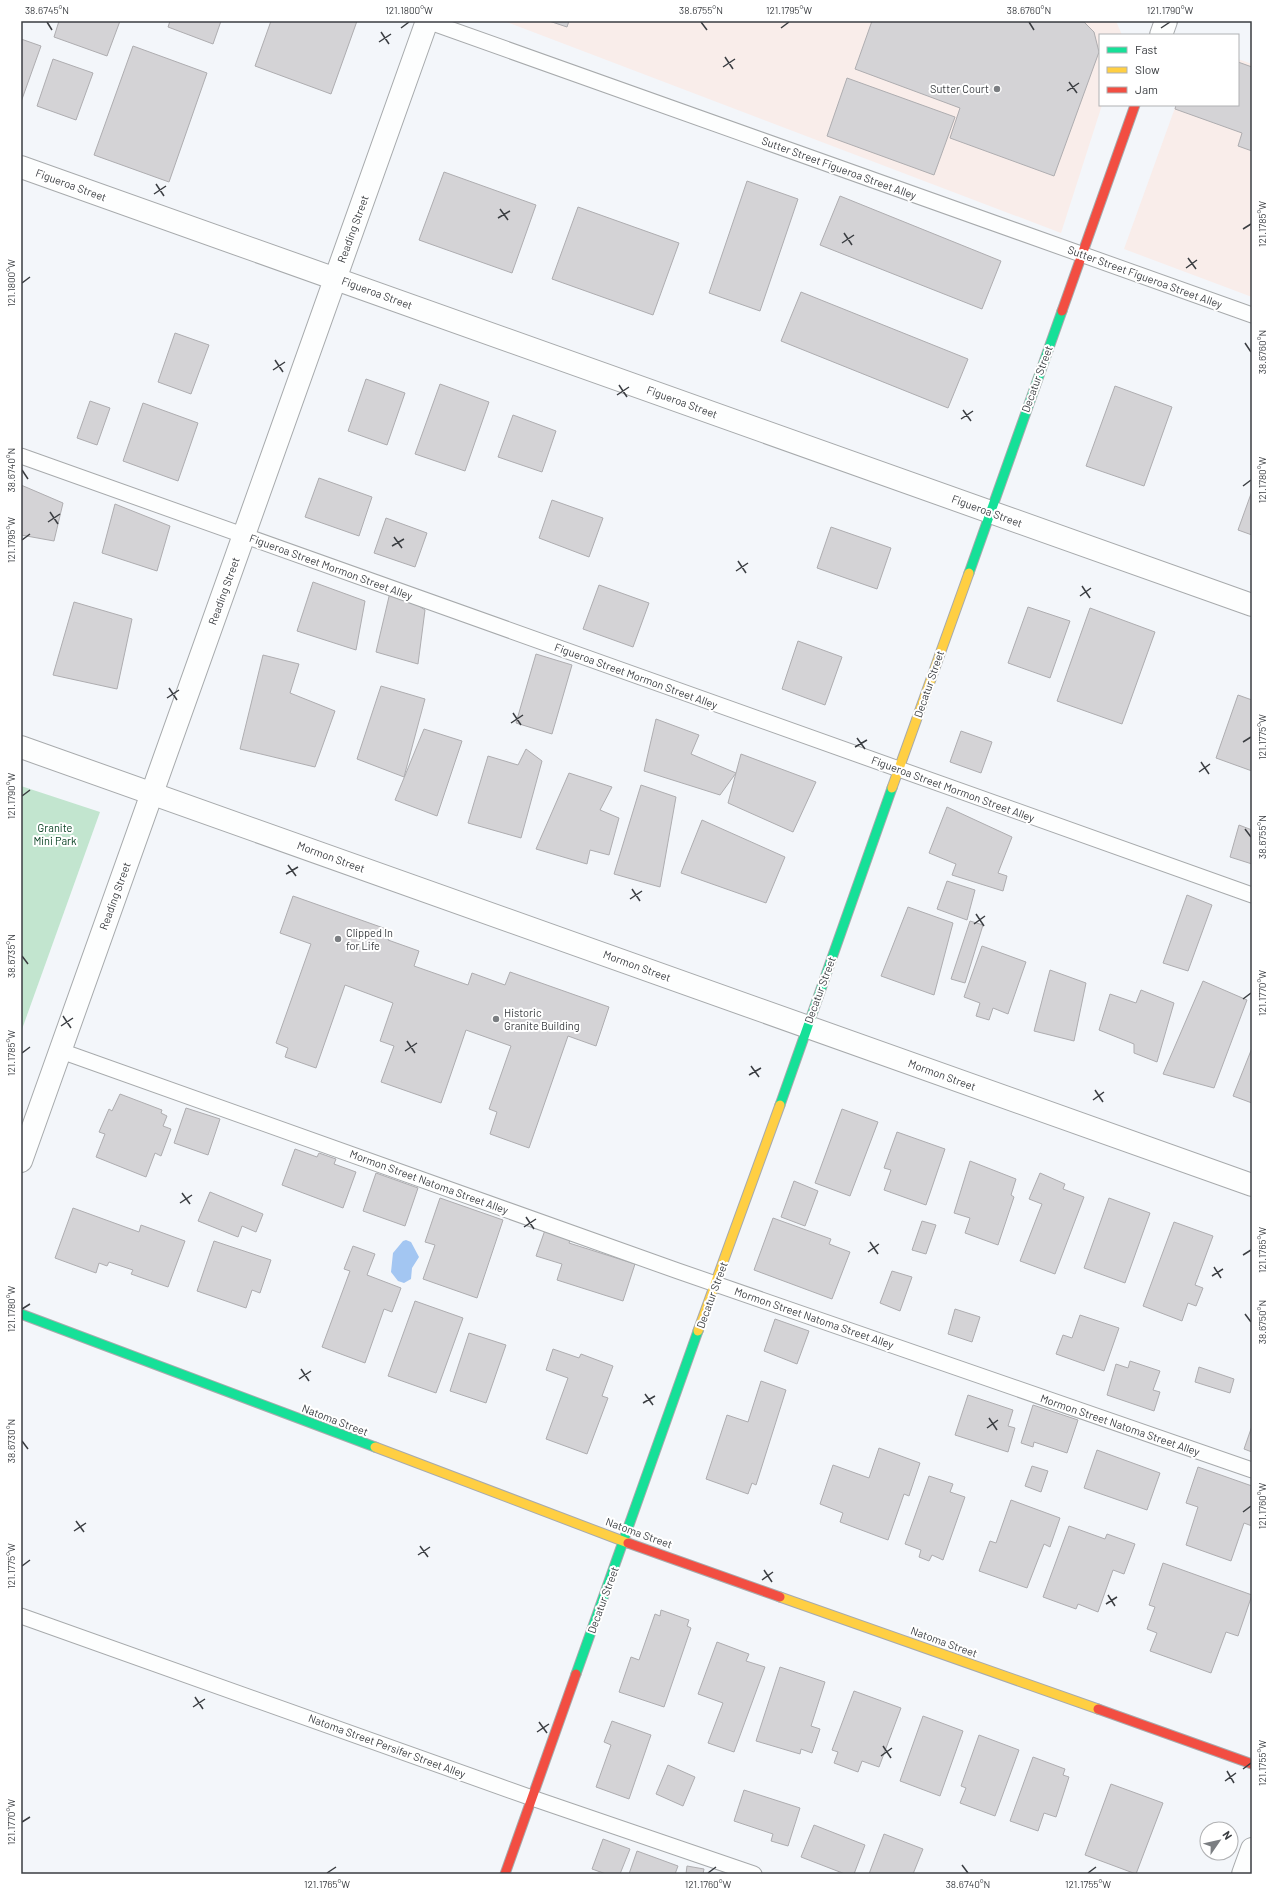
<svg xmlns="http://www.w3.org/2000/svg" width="1273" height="1895" viewBox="0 0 1273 1895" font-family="Barlow,sans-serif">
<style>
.commercial{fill:#f9edea}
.green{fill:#c2e5cf}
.water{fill:#a3c6f2}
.building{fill:#d4d3d6;stroke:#aeadb0}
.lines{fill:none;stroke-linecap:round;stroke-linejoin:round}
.lane-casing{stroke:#a7aaac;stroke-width:17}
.street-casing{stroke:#a7aaac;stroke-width:24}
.fast-casing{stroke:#a7aaac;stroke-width:11}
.slow-casing{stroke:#a7aaac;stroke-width:11}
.jam-casing{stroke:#a7aaac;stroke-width:11}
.lane{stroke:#fdfefe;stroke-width:15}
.street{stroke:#fdfefe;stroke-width:22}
.fast{stroke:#16e098;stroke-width:9}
.slow{stroke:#ffcf43;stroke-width:9}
.jam{stroke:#f24e42;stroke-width:9}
.ticks{fill:none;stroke:#3a3d41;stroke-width:1.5}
.poi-dot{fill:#7b7e82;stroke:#fff;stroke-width:1.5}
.labels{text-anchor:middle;stroke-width:4;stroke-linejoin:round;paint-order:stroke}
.poi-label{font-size:11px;fill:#3a3d41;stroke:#fff;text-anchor:start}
.street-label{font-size:11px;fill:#3a3d41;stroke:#fff}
.park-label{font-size:11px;fill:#013c1c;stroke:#fff}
.neatline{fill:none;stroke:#3a3d41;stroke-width:1.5}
.ticks-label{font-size:10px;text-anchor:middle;fill:#3a3d41}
</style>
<rect width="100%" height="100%" fill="#f3f6fa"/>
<g class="commercial">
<path d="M504,21H1116L1122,35H1100V105H1102L1061,233Z"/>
<path d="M1238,59L1252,64V297L1124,249L1176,105H1238Z"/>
</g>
<path class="green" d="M21,786L100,812L21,1032Z"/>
<path class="water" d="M406,1240L411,1242L419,1257L412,1268L411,1279L404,1283L398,1281L391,1272L393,1253L403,1241Z"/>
<g class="building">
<path d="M59,21H120L107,56L54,37Z"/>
<path d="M170,21H221L213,44L168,27Z"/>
<path d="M271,21H357L331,94L255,66Z"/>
<path d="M549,21H569L567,27Z"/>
<path d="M872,21L1084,22L1094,32L1099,52L1054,176L950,138L960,108L855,69Z"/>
<path d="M21,39L41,46L21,102Z"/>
<path d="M133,46L207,73L169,182L94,155Z"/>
<path d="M53,59L93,73L76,120L37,106Z"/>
<path d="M1238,62L1252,67V151L1238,146L1242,133L1175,109L1176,105H1238Z"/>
<path d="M847,78L955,117L934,175L827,136Z"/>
<path d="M444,172L536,205L512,273L419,240Z"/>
<path d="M747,181L798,199L760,311L709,293Z"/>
<path d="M840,196L1001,261L982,309L820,245Z"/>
<path d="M578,207L679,243L653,315L552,279Z"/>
<path d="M801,292L968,359L948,408L781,341Z"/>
<path d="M175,333L209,345L191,394L158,382Z"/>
<path d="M366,379L405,393L387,445L348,431Z"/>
<path d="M440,384L489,402L465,471L415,454Z"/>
<path d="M1115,386L1172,407L1144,486L1086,466Z"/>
<path d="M90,401L110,408L97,445L77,438Z"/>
<path d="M143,403L198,423L178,481L123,461Z"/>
<path d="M513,415L556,431L542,472L498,457Z"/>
<path d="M319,478L372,497L359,536L305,517Z"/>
<path d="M21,485L63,503L54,541L21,535Z"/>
<path d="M1252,491V535L1238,530Z"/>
<path d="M552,500L603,518L589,557L539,538Z"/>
<path d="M115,504L170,526L157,571L102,553Z"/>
<path d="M386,518L427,533L415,567L374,553Z"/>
<path d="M831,527L891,548L877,589L817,568Z"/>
<path d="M313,582L365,601L356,650L297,631Z"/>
<path d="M599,585L649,603L633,647L583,629Z"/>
<path d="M391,588L425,610L418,664L376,652Z"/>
<path d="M74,602L132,619L117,689L53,675Z"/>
<path d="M1028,607L1070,621L1050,678L1008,663Z"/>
<path d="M1090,608L1155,632L1122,724L1057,701Z"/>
<path d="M798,641L842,657L825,705L782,689Z"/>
<path d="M536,654L572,665L552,734L516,723Z"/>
<path d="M263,655L299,664L290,693L335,711L315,767L240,749Z"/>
<path d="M381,686L425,699L404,777L357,759Z"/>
<path d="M1238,695L1252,700V771L1216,758Z"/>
<path d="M656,719L699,735L691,754L736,773L720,795L644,771Z"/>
<path d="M424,729L462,741L437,816L395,800Z"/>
<path d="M961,731L992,742L981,773L950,762Z"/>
<path d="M526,749L542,761L521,838L468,823L488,756L518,765Z"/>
<path d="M741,754L816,782L793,832L728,803Z"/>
<path d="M569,773L612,787L600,810L619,818L609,855L590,850L587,864L536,849Z"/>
<path d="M641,785L676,797L660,887L614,874Z"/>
<path d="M947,807L1012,837L998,873L1007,876L1003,891L952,875L956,864L929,853Z"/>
<path d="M702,820L785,857L766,903L681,873Z"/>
<path d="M1239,825L1252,830V864L1230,857Z"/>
<path d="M947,881L975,890L967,920L937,909Z"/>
<path d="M1187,895L1212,905L1188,971L1163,963Z"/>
<path d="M293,896L392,931L388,940L419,951L414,966L468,985L472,973L505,985L510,972L609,1007L596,1046L568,1036L529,1148L490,1134L497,1112L489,1109L511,1046L466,1030L441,1103L381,1082L394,1046L380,1041L393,1003L345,985L316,1068L285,1057L288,1048L276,1043L311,944L280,933Z"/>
<path d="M908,907L953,923L934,995L881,976Z"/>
<path d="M970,921L983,925L965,983L951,979Z"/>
<path d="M982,946L1026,962L1008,1014L993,1008L989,1020L976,1016L980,1003L964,997Z"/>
<path d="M1050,970L1086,983L1074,1041L1034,1031Z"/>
<path d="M1203,981L1247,1000L1214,1088L1163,1074Z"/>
<path d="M1141,990L1174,1003L1157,1062L1134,1053V1044L1099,1030L1110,994L1136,1003Z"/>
<path d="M1252,1048V1103L1233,1096Z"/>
<path d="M120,1094L162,1110L161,1113L167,1116L163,1126L171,1129L161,1156L155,1153L146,1177L96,1157L105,1134L99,1132L109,1109L112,1111Z"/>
<path d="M186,1108L220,1119L208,1155L174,1143Z"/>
<path d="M842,1109L878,1122L850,1196L815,1183Z"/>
<path d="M897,1132L945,1149L926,1205L884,1190L891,1170L884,1168Z"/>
<path d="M295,1149L317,1157L319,1153L336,1159L334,1164L356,1172L343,1208L282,1185Z"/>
<path d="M970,1161L1016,1179L1011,1195L1014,1197L998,1245L965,1233L970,1218L954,1213Z"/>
<path d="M376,1173L418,1188L405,1226L363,1211Z"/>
<path d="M1040,1173L1065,1184L1063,1189L1084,1197L1055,1274L1020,1261L1042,1204L1029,1199Z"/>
<path d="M794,1181L818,1191L805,1226L781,1217Z"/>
<path d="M210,1192L263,1214L256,1232L242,1226L238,1237L198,1221Z"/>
<path d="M440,1198L503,1220L477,1298L423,1279L435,1245L425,1242Z"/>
<path d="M1109,1198L1150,1213L1125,1283L1084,1268Z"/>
<path d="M73,1208L139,1232L141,1225L185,1241L168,1287L131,1274L133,1270L109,1262L107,1266L99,1263L96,1273L55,1258Z"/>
<path d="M773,1218L831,1239L829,1244L850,1252L832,1299L754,1270Z"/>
<path d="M922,1221L936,1225L926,1254L912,1250Z"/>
<path d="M1174,1222L1213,1236L1195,1285L1203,1288L1196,1306L1188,1303L1182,1321L1143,1306Z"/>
<path d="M545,1230L571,1238L569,1243L635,1264L623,1301L557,1280L562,1264L536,1256Z"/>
<path d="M214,1241L271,1260L260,1293L252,1290L246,1308L197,1291Z"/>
<path d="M353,1246L375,1254L367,1275L401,1288L392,1312L384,1309L365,1363L322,1347L350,1271L344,1269Z"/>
<path d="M892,1271L912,1277L900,1311L880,1303Z"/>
<path d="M415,1301L463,1318L436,1393L388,1376Z"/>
<path d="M955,1309L980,1317L972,1342L948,1334Z"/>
<path d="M1080,1315L1119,1328L1104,1371L1056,1354L1063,1335L1072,1338Z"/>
<path d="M775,1319L809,1331L797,1364L764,1351Z"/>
<path d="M469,1333L506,1345L486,1403L450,1391Z"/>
<path d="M553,1349L579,1358L581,1354L613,1366L602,1396L608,1398L587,1454L546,1439L568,1378L546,1370Z"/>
<path d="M1130,1361L1160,1371L1153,1390L1160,1392L1154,1411L1107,1395L1116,1364L1128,1368Z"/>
<path d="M1199,1367L1234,1379L1230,1393L1195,1382Z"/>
<path d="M761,1381L786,1390L756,1485L752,1483L748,1494L706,1479L727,1415L748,1422Z"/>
<path d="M968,1395L1013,1410L1008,1426L1015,1428L1008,1452L955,1435Z"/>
<path d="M1033,1405L1078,1420L1067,1453L1034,1442L1033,1447L1021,1443Z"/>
<path d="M1252,1426V1452L1244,1449Z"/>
<path d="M879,1448L920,1463L909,1496L904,1494L888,1540L840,1522L843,1513L820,1504L833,1465L869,1478Z"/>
<path d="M1097,1450L1160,1473L1147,1510L1084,1488Z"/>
<path d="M1032,1466L1048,1471L1041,1492L1025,1486Z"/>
<path d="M1198,1467L1252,1486V1526L1244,1523L1231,1561L1186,1545L1198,1507L1186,1503Z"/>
<path d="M929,1476L953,1484L950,1492L965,1497L943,1560L932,1555L929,1561L919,1557L921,1550L905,1544Z"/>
<path d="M1011,1500L1060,1518L1050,1547L1044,1544L1027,1588L979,1571L990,1541L996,1543Z"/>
<path d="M1069,1526L1105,1539L1107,1534L1135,1544L1124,1574L1113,1570L1098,1612L1078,1604L1076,1609L1043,1597Z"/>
<path d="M1163,1563L1252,1595L1238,1636L1226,1632L1211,1673L1150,1651L1157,1633L1147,1629L1155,1607L1149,1605Z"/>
<path d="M661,1610L689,1620L687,1626L691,1628L664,1707L619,1692L631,1657L639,1660L655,1614L660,1616Z"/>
<path d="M717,1642L749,1654L746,1661L765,1667L734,1752L708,1743L723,1703L698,1694Z"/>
<path d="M780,1667L825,1682L811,1726L820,1729L812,1753L801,1749L800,1754L756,1741Z"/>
<path d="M854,1691L901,1708L879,1767L862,1761L858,1772L834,1763L838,1752L832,1750Z"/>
<path d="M923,1716L963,1731L940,1796L900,1781Z"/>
<path d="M612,1721L651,1735L629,1799L596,1787L611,1745L604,1742Z"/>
<path d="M979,1735L1019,1750L995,1816L960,1803L966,1788L961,1786Z"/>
<path d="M1033,1757L1065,1769L1063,1775L1069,1777L1056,1817L1044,1813L1038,1831L1010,1821Z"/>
<path d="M668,1765L695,1777L683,1806L656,1794Z"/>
<path d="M1111,1784L1163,1803L1136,1874L1085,1855Z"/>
<path d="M744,1790L800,1808L788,1846L771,1841L773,1834L734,1821Z"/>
<path d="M814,1825L865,1845L854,1874H845L801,1857Z"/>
<path d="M884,1834L923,1849L913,1874H869Z"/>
<path d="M603,1839L630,1849L620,1874H606L592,1869Z"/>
<path d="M637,1851L678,1866L675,1874H629Z"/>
<path d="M687,1866L704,1869L703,1874H686Z"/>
</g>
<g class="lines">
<defs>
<g id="lane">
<path d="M427,21L1252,315"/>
<path d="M21,456L1252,895"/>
<path d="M61,1051L678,1271L1252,1470"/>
<path d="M21,1616L532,1798L754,1874"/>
</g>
<g id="street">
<path d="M1161,35L1166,21"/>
<path d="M21,167L1252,605"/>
<path d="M21,747L1252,1185"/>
<path d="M21,1161L427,21"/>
<path d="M1243,1874L1252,1849"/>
</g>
<g id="fast">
<path d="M969,573L1062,311"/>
<path d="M780,1105L892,788"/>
<path d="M21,1314L375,1447"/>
<path d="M576,1674L698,1331"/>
</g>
<g id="slow">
<path d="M892,788L969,573"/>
<path d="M698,1331L780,1105"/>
<path d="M375,1447L628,1543"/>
<path d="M780,1597L1098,1709"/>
</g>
<g id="jam">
<path d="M1062,311L1135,105"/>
<path d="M628,1543L780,1597"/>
<path d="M1098,1709L1252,1764"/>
<path d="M505,1874L576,1674"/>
</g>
</defs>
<use href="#lane" class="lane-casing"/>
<use href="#street" class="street-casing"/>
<use href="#fast" class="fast-casing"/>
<use href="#slow" class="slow-casing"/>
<use href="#jam" class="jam-casing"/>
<use href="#lane" class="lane"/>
<use href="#street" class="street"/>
<use href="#fast" class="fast"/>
<use href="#slow" class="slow"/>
<use href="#jam" class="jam"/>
</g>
<path class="ticks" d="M47,22L52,30M701,22L707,30M1029,22L1034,30M401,28L409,22M781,28L789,22M1161,28L1170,22M381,32L389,44M379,42L391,34M725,57L733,69M723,67L735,59M1069,82L1077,93M1067,91L1079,83M156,184L164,196M154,194L166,186M500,209L508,220M498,218L510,211M1243,229L1251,224M844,233L852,245M842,243L854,235M1188,258L1196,269M1186,268L1197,260M22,283L30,277M1245,343L1251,352M275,360L283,372M273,370L285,362M619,385L627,397M617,395L629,387M963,410L971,421M961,419L973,411M22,470L28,479M1243,486L1251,480M50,512L58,524M48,522L60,514M394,537L402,548M22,540L30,534M392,546L404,539M738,561L746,573M736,571L748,563M1082,586L1090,598M1080,596L1091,588M169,688L177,700M167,698L179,690M513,713L521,725M511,723L523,715M857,738L865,749M1243,742L1251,737M855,747L867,740M1201,762L1209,774M1199,772L1210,764M22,796L30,790M1245,829L1251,837M288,865L296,876M286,874L298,867M632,889L640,901M630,899L642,891M976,914L984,926M974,924L985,916M22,956L28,964M1243,999L1251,993M63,1016L71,1028M61,1026L73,1018M407,1041L415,1053M405,1051L417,1043M22,1053L30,1047M751,1066L759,1077M749,1075L761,1068M1095,1090L1103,1102M1093,1100L1104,1092M182,1193L190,1204M180,1203L192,1195M526,1217L534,1229M524,1227L536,1219M870,1242L878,1254M868,1252L879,1244M1243,1255L1251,1250M1214,1267L1221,1278M1212,1276L1223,1269M22,1309L30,1304M1245,1314L1251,1322M301,1369L309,1381M299,1379L311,1371M645,1394L653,1405M643,1403L655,1396M989,1418L997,1430M987,1428L998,1420M22,1441L28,1449M1243,1512L1251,1506M76,1521L84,1532M74,1531L86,1523M420,1546L428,1557M418,1555L430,1547M22,1566L30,1560M764,1570L772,1582M762,1580L773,1572M1108,1595L1115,1606M1106,1604L1117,1597M195,1697L203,1709M193,1707L205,1699M539,1722L547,1733M537,1732L549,1724M883,1746L891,1758M881,1756L892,1748M1243,1769L1251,1763M1227,1771L1234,1783M1225,1781L1236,1773M22,1822L30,1817M962,1865L968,1873M327,1873L336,1867M708,1873L716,1867M1088,1873L1096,1867"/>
<g class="poi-dot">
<circle cx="997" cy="89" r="4"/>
<circle cx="338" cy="939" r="4"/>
<circle cx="496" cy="1019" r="4"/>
</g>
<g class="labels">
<g class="poi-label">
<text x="989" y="93" text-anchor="end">Sutter Court</text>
<text x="346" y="937">Clipped In<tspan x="346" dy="13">for Life</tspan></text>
<text x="504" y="1017">Historic<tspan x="504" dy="13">Granite Building</tspan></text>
</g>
<g class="street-label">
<text transform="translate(839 168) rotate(20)" y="4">Sutter Street Figueroa Street Alley</text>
<text transform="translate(71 185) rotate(20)" y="4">Figueroa Street</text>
<text transform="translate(353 229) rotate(-70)" y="4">Reading Street</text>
<text transform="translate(1145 277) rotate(20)" y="4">Sutter Street Figueroa Street Alley</text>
<text transform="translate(377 293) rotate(20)" y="4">Figueroa Street</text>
<text transform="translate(1037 379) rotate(-70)" y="4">Decatur Street</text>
<text transform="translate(682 402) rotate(20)" y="4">Figueroa Street</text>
<text transform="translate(987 511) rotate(20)" y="4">Figueroa Street</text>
<text transform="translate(331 567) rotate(20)" y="4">Figueroa Street Mormon Street Alley</text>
<text transform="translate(224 591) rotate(-70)" y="4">Reading Street</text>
<text transform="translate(636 676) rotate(20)" y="4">Figueroa Street Mormon Street Alley</text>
<text transform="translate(929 684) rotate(-71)" y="4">Decatur Street</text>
<text transform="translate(953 789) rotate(20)" y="4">Figueroa Street Mormon Street Alley</text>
<text transform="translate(331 857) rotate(20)" y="4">Mormon Street</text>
<text transform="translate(115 896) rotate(-70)" y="4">Reading Street</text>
<text transform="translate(637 966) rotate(20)" y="4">Mormon Street</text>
<text transform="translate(820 990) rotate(-70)" y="4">Decatur Street</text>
<text transform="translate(942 1075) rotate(20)" y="4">Mormon Street</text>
<text transform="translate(429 1182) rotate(20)" y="4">Mormon Street Natoma Street Alley</text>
<text transform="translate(712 1295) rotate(-70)" y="4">Decatur Street</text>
<text transform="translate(814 1318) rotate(19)" y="4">Mormon Street Natoma Street Alley</text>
<text transform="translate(335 1420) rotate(21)" y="4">Natoma Street</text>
<text transform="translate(1120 1425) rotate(19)" y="4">Mormon Street Natoma Street Alley</text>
<text transform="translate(639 1533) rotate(20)" y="4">Natoma Street</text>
<text transform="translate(603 1600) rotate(-70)" y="4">Decatur Street</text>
<text transform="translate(944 1642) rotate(20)" y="4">Natoma Street</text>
<text transform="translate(387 1746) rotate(20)" y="4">Natoma Street Persifer Street Alley</text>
</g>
<g class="park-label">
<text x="55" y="832">Granite<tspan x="55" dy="13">Mini Park</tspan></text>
</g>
</g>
<rect width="1273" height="1895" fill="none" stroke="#ffffff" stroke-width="44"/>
<rect x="1099" y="34" width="140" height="72" fill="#ffffff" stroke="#b0b1b3"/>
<rect x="1107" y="47" width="20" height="6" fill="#16e098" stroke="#b0b1b3"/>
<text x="1135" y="54" font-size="12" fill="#3a3d41">Fast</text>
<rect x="1107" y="67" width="20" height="6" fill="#ffcf43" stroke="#b0b1b3"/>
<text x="1135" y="74" font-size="12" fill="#3a3d41">Slow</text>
<rect x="1107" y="87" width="20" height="6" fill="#f24e42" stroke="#b0b1b3"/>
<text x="1135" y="94" font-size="12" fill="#3a3d41">Jam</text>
<g transform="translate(1219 1841) rotate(56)"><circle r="19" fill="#ffffff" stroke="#b0b1b3"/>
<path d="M0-3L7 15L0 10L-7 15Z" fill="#7b7e82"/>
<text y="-6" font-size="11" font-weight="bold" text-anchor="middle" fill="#3a3d41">N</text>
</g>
<rect x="22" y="22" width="1229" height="1851" class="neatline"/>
<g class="ticks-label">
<text x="47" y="14">38.6745°N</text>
<text x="409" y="14">121.1800°W</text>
<text x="701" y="14">38.6755°N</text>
<text x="789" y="14">121.1795°W</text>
<text x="1029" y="14">38.6760°N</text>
<text x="1170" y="14">121.1790°W</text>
<text transform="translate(1262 224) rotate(-90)" y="4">121.1785°W</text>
<text transform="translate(11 283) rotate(-90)" y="4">121.1800°W</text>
<text transform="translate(1262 352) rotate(-90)" y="4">38.6760°N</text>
<text transform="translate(11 470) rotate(-90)" y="4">38.6740°N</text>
<text transform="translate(1262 480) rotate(-90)" y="4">121.1780°W</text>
<text transform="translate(11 540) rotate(-90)" y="4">121.1795°W</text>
<text transform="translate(1262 737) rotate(-90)" y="4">121.1775°W</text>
<text transform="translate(11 796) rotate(-90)" y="4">121.1790°W</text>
<text transform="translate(1262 837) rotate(-90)" y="4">38.6755°N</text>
<text transform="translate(11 956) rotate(-90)" y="4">38.6735°N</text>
<text transform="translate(1262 993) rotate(-90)" y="4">121.1770°W</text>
<text transform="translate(11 1053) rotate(-90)" y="4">121.1785°W</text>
<text transform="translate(1262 1250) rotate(-90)" y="4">121.1765°W</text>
<text transform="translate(11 1309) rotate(-90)" y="4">121.1780°W</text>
<text transform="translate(1262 1322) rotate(-90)" y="4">38.6750°N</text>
<text transform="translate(11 1441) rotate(-90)" y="4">38.6730°N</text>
<text transform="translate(1262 1506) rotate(-90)" y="4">121.1760°W</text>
<text transform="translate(11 1566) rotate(-90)" y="4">121.1775°W</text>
<text transform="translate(1262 1763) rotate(-90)" y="4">121.1755°W</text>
<text transform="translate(11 1822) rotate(-90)" y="4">121.1770°W</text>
<text x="327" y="1888">121.1765°W</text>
<text x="708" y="1888">121.1760°W</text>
<text x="968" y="1888">38.6740°N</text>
<text x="1088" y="1888">121.1755°W</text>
</g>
</svg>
